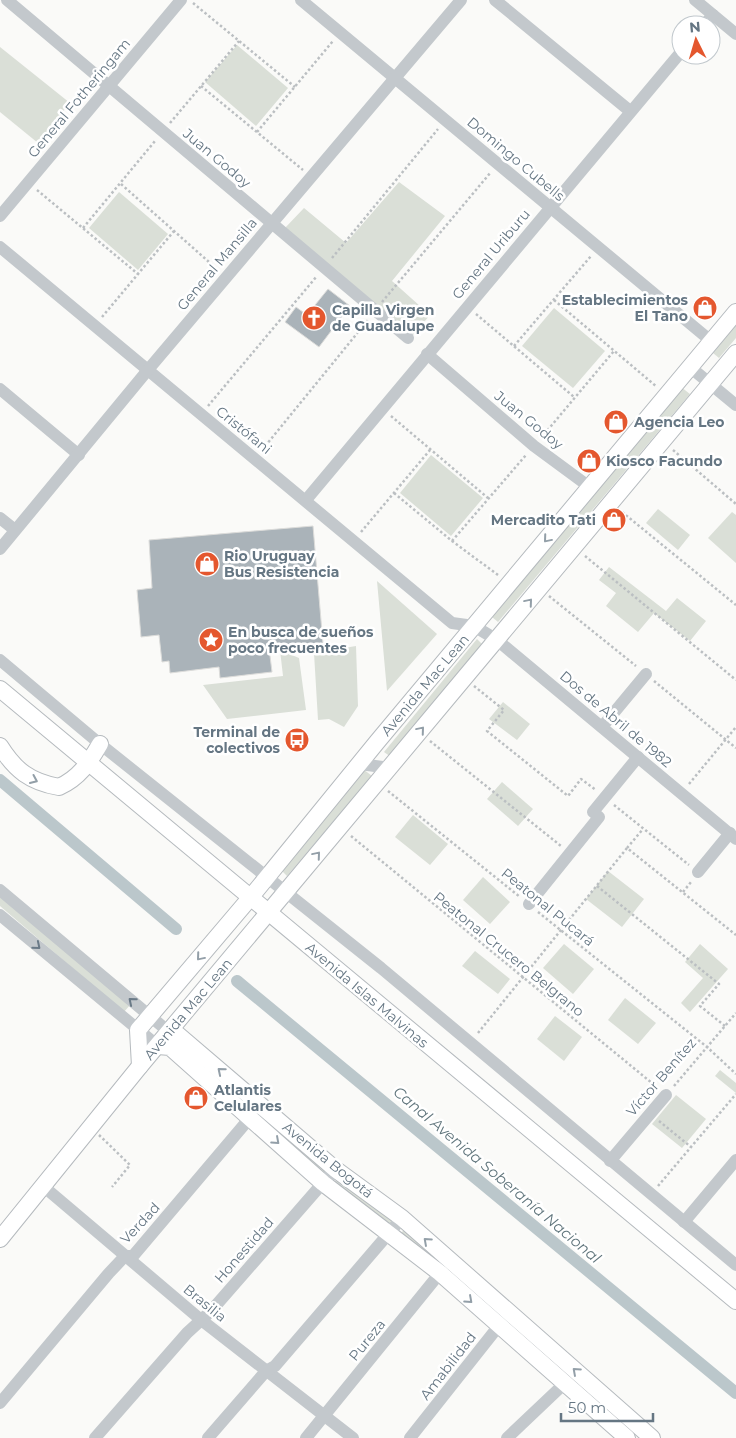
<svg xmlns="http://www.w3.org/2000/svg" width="736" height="1438" viewBox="0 0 736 1438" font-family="Montserrat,sans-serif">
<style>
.green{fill:#dadfd7}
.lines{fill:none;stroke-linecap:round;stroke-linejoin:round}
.canal{stroke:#bbc7cb;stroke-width:12}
.building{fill:#aab3b9;stroke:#dcdcda}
.major-casing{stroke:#b5babe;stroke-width:18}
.path{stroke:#bbbfc2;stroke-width:2.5;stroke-dasharray:2.5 2.5;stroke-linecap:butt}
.minor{stroke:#c3c8cc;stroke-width:12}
.major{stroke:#fff;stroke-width:16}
.oneway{stroke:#939fa8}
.oneway2{stroke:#6a7a87}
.labels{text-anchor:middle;stroke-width:5;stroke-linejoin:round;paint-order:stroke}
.street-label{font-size:14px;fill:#657683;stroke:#fff}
.poi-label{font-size:14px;font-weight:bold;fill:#657683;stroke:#fff;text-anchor:start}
.water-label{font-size:15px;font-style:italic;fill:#60757c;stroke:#fff}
</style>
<rect width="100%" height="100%" fill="#fafaf8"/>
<g class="green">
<path d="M237,45L288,88L256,126L205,82Z"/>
<path d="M0,47L70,103L38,143L0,112Z"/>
<path d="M399,182L445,216L392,281L430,315L413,335L285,228L304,208L346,243Z"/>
<path d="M119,192L168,234L138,270L89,228Z"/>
<path d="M554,308L605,351L573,388L522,346Z"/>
<path d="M736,325V338L719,358L713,353Z"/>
<path d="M681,387L690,394L498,622L492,617Z"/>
<path d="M431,455L483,498L451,536L400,493Z"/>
<path d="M658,509L690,535L678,550L646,523Z"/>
<path d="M732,512L736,515V563L708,538Z"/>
<path d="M609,567L666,611L677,598L706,621L690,641L654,613L638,632L606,606L616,593L599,580Z"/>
<path d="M377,581L437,634L387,691Z"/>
<path d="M477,639L483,645L391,757L384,752Z"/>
<path d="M356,646L358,706L344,727L329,719L318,720L314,653Z"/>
<path d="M280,650L299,658L306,710L227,719L203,685L283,676Z"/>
<path d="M503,702L530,724L517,740L489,719Z"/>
<path d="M363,769L372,776L287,876L280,869Z"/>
<path d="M502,782L533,809L518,826L487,799Z"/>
<path d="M413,815L448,844L430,865L395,837Z"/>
<path d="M608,871L644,899L622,927L586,899Z"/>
<path d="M483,877L510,902L490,924L463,900Z"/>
<path d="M0,894L130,1005L124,1012L0,906Z"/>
<path d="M564,944L594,969L573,994L543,968Z"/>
<path d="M700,944L728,969L690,1012L681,1003L703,978L685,962Z"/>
<path d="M475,951L510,979L498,994L462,966Z"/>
<path d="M625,998L656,1023L638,1044L608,1020Z"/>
<path d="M555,1016L582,1037L564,1061L537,1039Z"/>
<path d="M720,1070L736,1083V1093L715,1076Z"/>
<path d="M676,1095L706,1119L682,1148L652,1124Z"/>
<path d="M262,1115L326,1172L323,1177L258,1120Z"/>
<path d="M337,1179L393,1221L390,1225L333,1184Z"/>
<path d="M404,1230L440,1260L436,1264L400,1234Z"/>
</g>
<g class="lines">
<g class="canal">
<path d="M0,780L176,929"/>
<path d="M237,981L736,1393"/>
</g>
</g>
<g class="building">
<path d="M328,289L350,306L319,347L285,322L296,307L307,315Z"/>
<path d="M313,526L323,644L269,648L272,672L220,678L219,667L170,673L169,661L162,662L159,635L141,637L137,590L152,588L149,540Z"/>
</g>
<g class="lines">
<defs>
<g id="major">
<path d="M0,689L736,1301"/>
<path d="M0,746C15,770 30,782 59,787C79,778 89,763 100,744"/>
<path d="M169,1032L176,1033L335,1169L402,1218L652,1438"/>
<path d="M158,1046L170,1047L323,1183L440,1273L627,1438"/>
<path d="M140,1066L138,1030L250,898L377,742L736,312"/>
<path d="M0,1239L140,1066L736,353"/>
</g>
</defs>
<use href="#major" class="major-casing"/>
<g class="path">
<path d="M193,3L295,87"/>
<path d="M201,86L303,170"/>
<path d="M170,123L239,41"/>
<path d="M257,132L333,41"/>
<path d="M121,184L218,270"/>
<path d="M37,190L138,274"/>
<path d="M83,228L155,141"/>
<path d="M332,258L438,129"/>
<path d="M554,300L657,387"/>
<path d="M382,302L491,172"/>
<path d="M476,314L574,397"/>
<path d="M102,317L174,231"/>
<path d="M514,346L591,256"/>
<path d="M208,406L317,276"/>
<path d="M391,416L488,498"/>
<path d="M541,438L614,351"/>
<path d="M262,450L368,320"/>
<path d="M673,450L736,504"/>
<path d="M394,493L452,541L498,575"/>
<path d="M622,512L736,605"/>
<path d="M361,532L430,450"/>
<path d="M452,541L526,455"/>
<path d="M585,556L736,680"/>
<path d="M549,596L636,666"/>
<path d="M654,681L736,748"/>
<path d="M474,686L504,710L487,731L568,796L581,779L596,790"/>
<path d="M430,741L561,846"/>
<path d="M689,784L736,727"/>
<path d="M388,791L520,897"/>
<path d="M614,805L689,865"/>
<path d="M351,836L658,1088"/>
<path d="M627,848L643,829"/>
<path d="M597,886L719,984L700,1006L725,1026"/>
<path d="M683,892L691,882"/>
<path d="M538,912L707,1047L736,1074"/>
<path d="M478,1033L627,848L736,935"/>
<path d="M674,1086L736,1013"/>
<path d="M659,1121L691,1147"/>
<path d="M99,1135L130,1165L112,1187"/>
<path d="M658,1186L736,1094"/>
</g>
<g class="minor">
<path d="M7,0L408,338"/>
<path d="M301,0L711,341"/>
<path d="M495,0L630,111"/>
<path d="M695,0L736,34"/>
<path d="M704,25L713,15"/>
<path d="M0,216L181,0"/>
<path d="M0,247L452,623L474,626L497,640L736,839"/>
<path d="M427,354L534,446L591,488"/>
<path d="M690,367L736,405"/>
<path d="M0,389L79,455"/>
<path d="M306,500L681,52"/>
<path d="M0,518L15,530"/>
<path d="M0,549L147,371L461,0"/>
<path d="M0,660L100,744L381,968L736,1265"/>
<path d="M602,727L646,674"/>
<path d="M360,764L390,768"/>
<path d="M698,872L730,833"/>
<path d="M0,890L169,1032"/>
<path d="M529,904L599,817L593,812L638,757"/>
<path d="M0,915L158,1046"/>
<path d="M610,1161L666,1095"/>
<path d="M43,1186L200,1319L353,1438"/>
<path d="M684,1222L736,1160"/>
<path d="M0,1403L109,1273L125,1256H133L255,1112"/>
<path d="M95,1438L187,1333L211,1311L335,1169"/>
<path d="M208,1438L266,1371L275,1366L402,1218"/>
<path d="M306,1438L440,1273L443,1266"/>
<path d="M410,1438L505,1318"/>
<path d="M507,1438L565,1383"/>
</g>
<use href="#major" class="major"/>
</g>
<defs><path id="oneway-chevron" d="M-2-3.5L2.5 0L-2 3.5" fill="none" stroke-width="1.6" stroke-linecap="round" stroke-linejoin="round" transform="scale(1.25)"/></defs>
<g class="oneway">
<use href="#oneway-chevron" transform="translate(547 539) rotate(130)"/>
<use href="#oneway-chevron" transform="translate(529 602) rotate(-50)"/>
<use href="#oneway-chevron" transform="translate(421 730) rotate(-50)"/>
<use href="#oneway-chevron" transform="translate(34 780) rotate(24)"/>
<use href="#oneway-chevron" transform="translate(317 855) rotate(-50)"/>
<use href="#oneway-chevron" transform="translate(200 957) rotate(130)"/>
<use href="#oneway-chevron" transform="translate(221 1071) rotate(-140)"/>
<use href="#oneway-chevron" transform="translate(276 1141) rotate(42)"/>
<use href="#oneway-chevron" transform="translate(427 1241) rotate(-138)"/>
<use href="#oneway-chevron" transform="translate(469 1300) rotate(42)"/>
<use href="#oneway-chevron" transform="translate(576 1371) rotate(-138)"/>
</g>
<g class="oneway2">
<use href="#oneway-chevron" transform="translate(37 946) rotate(40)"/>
<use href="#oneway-chevron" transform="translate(132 1001) rotate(-140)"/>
</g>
<defs>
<symbol id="shop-disc" viewBox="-11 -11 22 22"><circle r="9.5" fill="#e4572e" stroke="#fff"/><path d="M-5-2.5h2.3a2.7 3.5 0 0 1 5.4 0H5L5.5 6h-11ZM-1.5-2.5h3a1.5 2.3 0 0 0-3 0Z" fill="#fff"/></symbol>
<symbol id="church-disc" viewBox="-11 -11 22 22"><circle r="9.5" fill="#e4572e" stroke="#fff"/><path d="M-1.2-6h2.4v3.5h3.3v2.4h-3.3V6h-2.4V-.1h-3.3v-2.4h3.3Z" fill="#fff"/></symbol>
<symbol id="sight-disc" viewBox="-11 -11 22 22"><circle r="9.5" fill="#e4572e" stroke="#fff"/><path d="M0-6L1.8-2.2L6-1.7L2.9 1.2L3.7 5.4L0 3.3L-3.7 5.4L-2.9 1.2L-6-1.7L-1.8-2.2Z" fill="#fff"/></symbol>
<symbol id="bus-disc" viewBox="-11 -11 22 22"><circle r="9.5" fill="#e4572e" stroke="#fff"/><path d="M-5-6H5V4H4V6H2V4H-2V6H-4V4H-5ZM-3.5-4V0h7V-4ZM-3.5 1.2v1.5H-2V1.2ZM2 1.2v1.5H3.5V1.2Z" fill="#fff"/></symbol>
</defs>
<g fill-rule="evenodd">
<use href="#shop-disc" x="691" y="294" width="28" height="28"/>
<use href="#church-disc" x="300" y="304" width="28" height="28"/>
<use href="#shop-disc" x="602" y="408" width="28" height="28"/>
<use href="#shop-disc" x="575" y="447" width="28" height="28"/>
<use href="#shop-disc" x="600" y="506" width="28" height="28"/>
<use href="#shop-disc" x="193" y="550" width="28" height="28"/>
<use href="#sight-disc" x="197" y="626" width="28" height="28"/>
<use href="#bus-disc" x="283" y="726" width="28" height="28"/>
<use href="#shop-disc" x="182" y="1084" width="28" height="28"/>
</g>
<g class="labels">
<g class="street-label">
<text transform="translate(79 98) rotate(-50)" y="5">General Fotheringam</text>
<text transform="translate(217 158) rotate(40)" y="5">Juan Godoy</text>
<text transform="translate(516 159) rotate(40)" y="5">Domingo Cubells</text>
<text transform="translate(491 254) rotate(-50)" y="5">General Uriburu</text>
<text transform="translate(217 264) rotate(-50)" y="5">General Mansilla</text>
<text transform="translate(529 420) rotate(39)" y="5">Juan Godoy</text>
<text transform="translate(244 430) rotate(39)" y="5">Cristófani</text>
<text transform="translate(425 685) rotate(-50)" y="5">Avenida Mac Lean</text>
<text transform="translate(616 719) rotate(40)" y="5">Dos de Abril de 1982</text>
<text transform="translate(548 907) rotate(39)" y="5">Peatonal Pucará</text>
<text transform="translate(509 954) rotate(39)" y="5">Peatonal Crucero Belgrano</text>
<text transform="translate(367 995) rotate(40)" y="5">Avenida Islas Malvinas</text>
<text transform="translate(188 1009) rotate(-50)" y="5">Avenida Mac Lean</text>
<text transform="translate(661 1077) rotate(-49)" y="5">Víctor Benítez</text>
<text transform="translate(328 1160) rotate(39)" y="5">Avenida Bogotá</text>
<text transform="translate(140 1223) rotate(-47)" y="5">Verdad</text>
<text transform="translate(244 1250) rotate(-49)" y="5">Honestidad</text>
<text transform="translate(205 1303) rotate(39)" y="5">Brasilia</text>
<text transform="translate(367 1340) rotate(-51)" y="5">Pureza</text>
<text transform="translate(448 1366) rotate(-52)" y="5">Amabilidad</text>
</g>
<g class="poi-label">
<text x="688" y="305" text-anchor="end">Establecimientos<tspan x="688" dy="16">El Tano</tspan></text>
<text x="332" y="315">Capilla Virgen<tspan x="332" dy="16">de Guadalupe</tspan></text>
<text x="634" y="427">Agencia Leo</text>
<text x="606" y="466">Kiosco Facundo</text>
<text x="596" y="525" text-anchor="end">Mercadito Tati</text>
<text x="224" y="561">Rio Uruguay<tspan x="224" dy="16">Bus Resistencia</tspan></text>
<text x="228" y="637">En busca de sueños<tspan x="228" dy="16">poco frecuentes</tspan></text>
<text x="280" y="737" text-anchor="end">Terminal de<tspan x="280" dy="16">colectivos</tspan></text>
<text x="214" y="1095">Atlantis<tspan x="214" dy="16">Celulares</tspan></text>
</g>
<g class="water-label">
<text transform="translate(497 1175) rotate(40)" y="5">Canal Avenida Soberanía Nacional</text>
</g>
</g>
<g transform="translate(696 40) rotate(355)"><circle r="24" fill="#ffffff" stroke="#c1c8cd"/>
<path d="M0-4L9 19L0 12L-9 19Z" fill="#e4572e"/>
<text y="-8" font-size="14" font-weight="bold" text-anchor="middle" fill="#657683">N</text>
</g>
<path d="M561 1413v8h92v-8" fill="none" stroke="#657683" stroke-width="2.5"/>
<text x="568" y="1413" font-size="15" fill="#657683" stroke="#ffffff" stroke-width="4" paint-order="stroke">50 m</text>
</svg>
